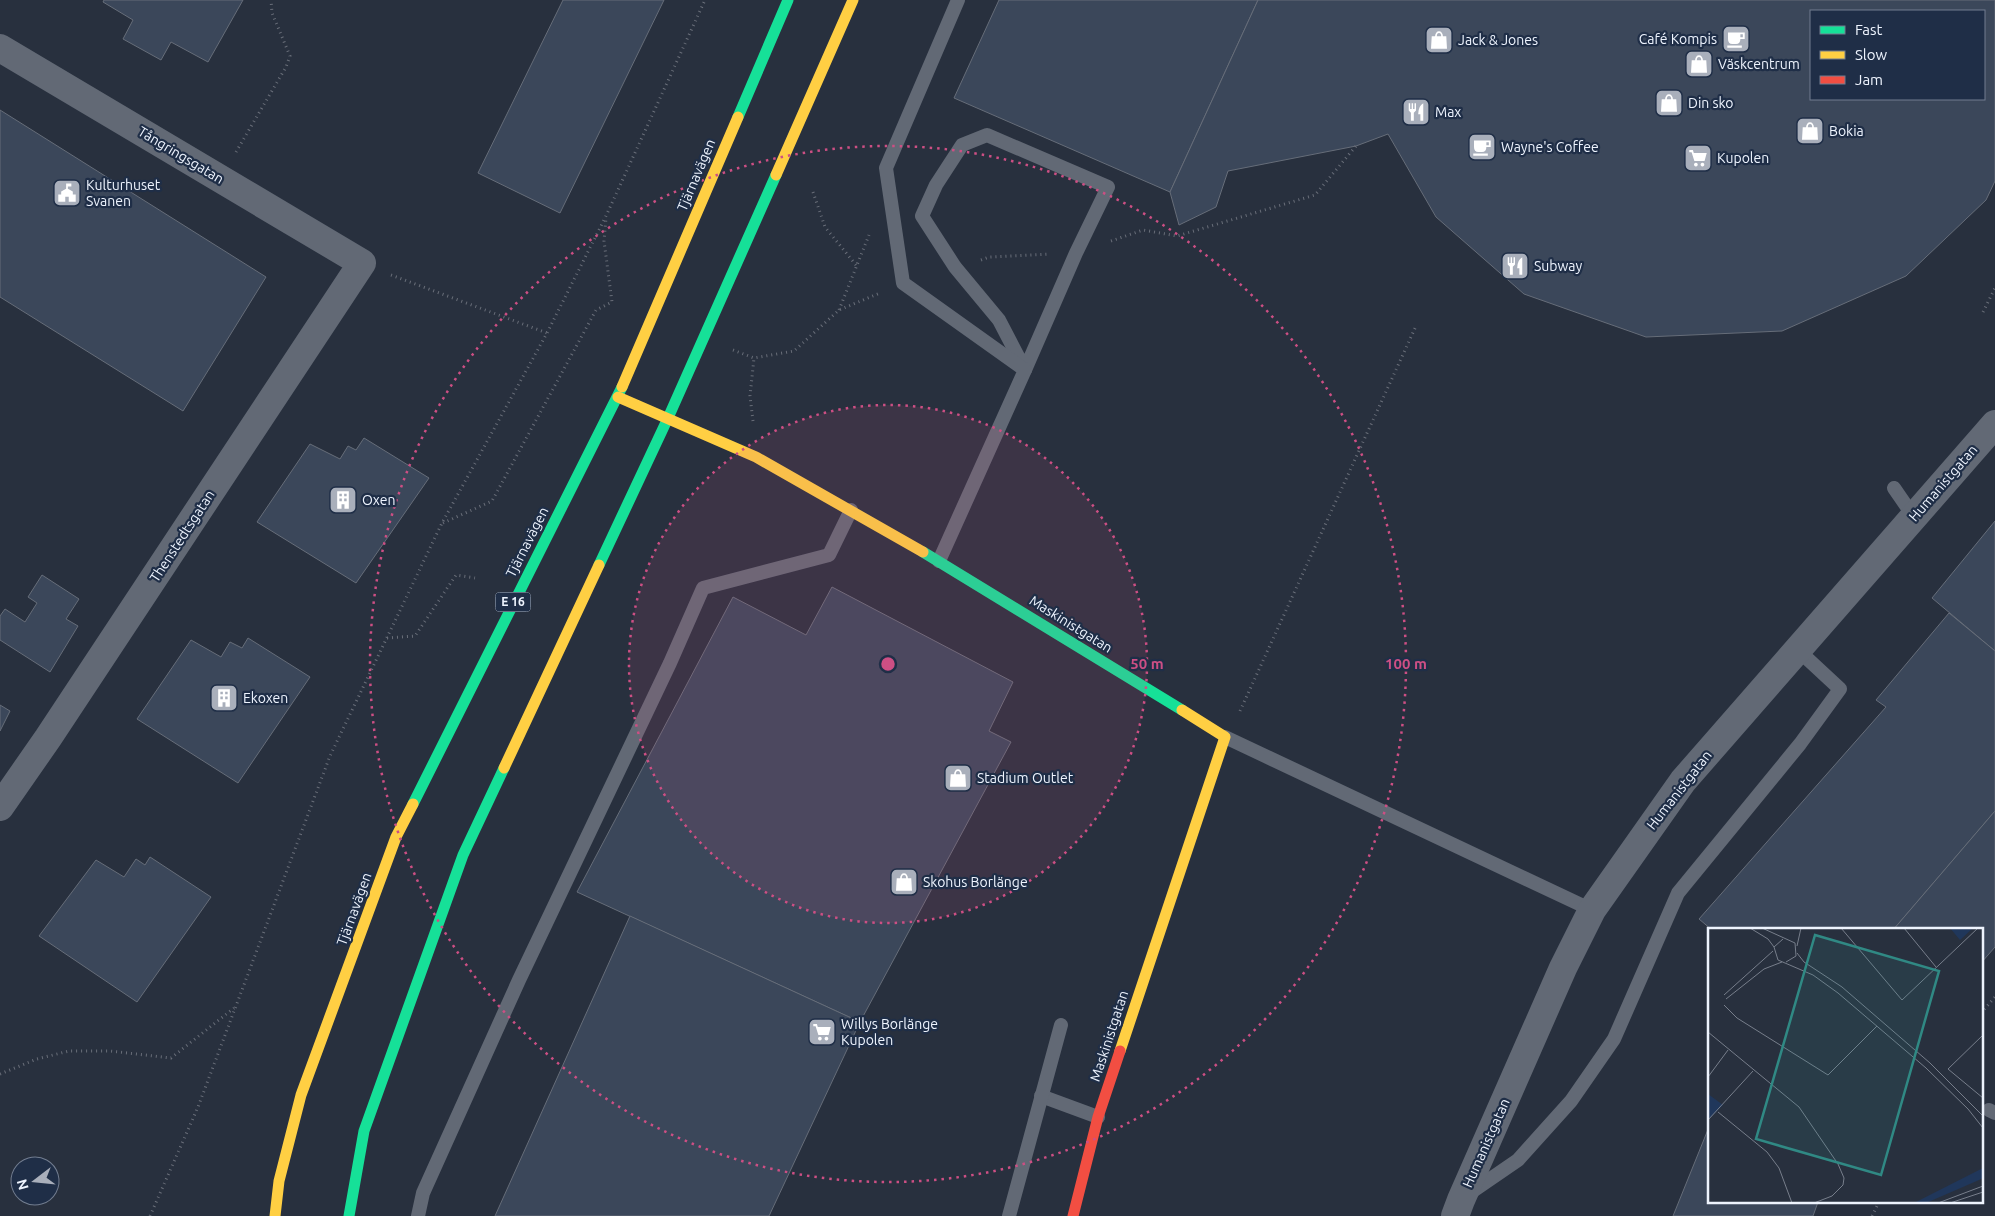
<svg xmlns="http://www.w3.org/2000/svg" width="1995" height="1216" viewBox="0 0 1995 1216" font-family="Ubuntu,sans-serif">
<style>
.building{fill:#3b475a;stroke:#666d79;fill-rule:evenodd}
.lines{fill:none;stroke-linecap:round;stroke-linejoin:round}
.path{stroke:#696e79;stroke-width:3;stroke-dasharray:1 4;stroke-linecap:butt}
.lane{stroke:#626975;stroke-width:14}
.street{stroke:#626975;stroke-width:28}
.fast{stroke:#16e098;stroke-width:11}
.slow{stroke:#ffcf43;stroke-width:11}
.jam{stroke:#f24e42;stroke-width:11}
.ring{fill:none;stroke:#cd4f84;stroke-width:2.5;stroke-dasharray:2.5 5}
.labels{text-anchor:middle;stroke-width:4.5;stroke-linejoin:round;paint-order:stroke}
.shield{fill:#1f2e47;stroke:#b0b9c7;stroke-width:1}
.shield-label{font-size:12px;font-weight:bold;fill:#eef4fe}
.poi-label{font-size:14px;fill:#eef4fe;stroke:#1f2e47;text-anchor:start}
.street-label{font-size:14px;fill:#eef4fe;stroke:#1f2e47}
.inset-road{fill:none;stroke:#777e8b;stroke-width:1}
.view{fill:#308984;fill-opacity:0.15;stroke:#308984;stroke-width:2.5}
.inset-edge{fill:none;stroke:#eef4fe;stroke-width:2.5}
.centre{fill:#cd4f84;stroke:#1f2e47;stroke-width:2.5}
.ring-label{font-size:15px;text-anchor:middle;font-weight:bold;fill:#cd4f84;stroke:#1f2e47;stroke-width:4.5;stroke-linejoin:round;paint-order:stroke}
</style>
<rect width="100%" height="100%" fill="#28303e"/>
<g class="building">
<path d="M104,0H243L208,62L171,42L161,60L123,39L133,20L103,2Z"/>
<path d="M563,0H664L560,213L478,173Z"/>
<path d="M999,0H1258L1170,192L954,98Z"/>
<path d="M1258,0H1995V181L1986,200L1906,276L1782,331L1646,337L1524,294L1436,217L1388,134L1356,146L1228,171L1216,207L1179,225L1170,192ZM1811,11H1984V99H1811Z"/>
<path d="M0,110L266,277L183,411L0,297Z"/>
<path d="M364,438L429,478L356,583L257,522L310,444L340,459L348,446L356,450Z"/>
<path d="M1995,521V651L1932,598Z"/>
<path d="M42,575L79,599L66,619L78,626L50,672L0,640V616L5,609L25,622L37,603L28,597Z"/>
<path d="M832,587L1013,682L989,731L1011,742L860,1022L577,892L733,597L806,635Z"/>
<path d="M1949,613L1995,651V811L1893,930H1712L1699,919L1886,707L1876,700Z"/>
<path d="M248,638L310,677L238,783L137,719L191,640L221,657L230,642L242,648Z"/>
<path d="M0,705L10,711L0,731Z"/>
<path d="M1995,811V947L1981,963V930H1893Z"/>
<path d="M150,857L211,897L137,1002L39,936L96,860L124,877L136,859L145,865Z"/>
<path d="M630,916L860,1022L769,1216H495Z"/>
<path d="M1709,1127V1202H1818L1813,1216H1673Z"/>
</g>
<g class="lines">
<g class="path">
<path d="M236,152L286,67L290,56L272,13L271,0"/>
<path d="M813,192L825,227L856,265"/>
<path d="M1111,241L1143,230L1177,236L1315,195L1356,146"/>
<path d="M981,260L989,257L1049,254"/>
<path d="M391,275L547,333"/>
<path d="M839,310L869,235"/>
<path d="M1983,312L1995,288"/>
<path d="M733,350L754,358L794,351L839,310L880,293"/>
<path d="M753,421L750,396L754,358"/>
<path d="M443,523L492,501L596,310L612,302L604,241L606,218"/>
<path d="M387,638L415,636L456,575L475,578"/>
<path d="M1240,711L1416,326"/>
<path d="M1981,1013L1995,997"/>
<path d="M0,1074L37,1059L69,1051H110L171,1058L234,1008"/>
<path d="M150,1216L198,1107L330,756L442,523L547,333L606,216L705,0"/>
<path d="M1872,1216L1879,1202"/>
</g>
<g class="lane">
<path d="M987,135L1108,187L1076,253L1025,370L999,320L955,267L922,216L936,185L962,145Z"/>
<path d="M1894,488L1914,517"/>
<path d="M939,561L1025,370L903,283L886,168L958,0"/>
<path d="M1225,737L1592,910"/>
<path d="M1041,1096L1098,1117"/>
<path d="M1989,1110L1995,1113"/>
<path d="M1467,1195L1518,1160L1571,1101L1614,1039L1678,893L1800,744L1840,689L1798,650"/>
<path d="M418,1216L423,1193L519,980L670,663L703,588L829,555L851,510"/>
<path d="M1009,1216L1061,1025"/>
</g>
<g class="street">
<path d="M0,48L362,263L48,738L0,807"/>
<path d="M1455,1216L1461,1200L1563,968L1592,910L1683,781L1995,424"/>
</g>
<g class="fast">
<path d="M738,117L788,0"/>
<path d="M923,552L1182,710"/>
<path d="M599,565L668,418L776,175"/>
<path d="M413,804L622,387"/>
<path d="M349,1216L364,1131L463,855L504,768"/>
</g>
<g class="slow">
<path d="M776,175L853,0"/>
<path d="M622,387L738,117"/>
<path d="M618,397L756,457L923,552"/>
<path d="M504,768L599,565"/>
<path d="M1120,1051L1225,737L1182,710"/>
<path d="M275,1216L279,1181L301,1095L396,837L413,804"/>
</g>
<path class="jam" d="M1073,1216L1098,1117L1120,1051"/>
</g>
<circle cx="888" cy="664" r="259" fill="#cd4f84" fill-opacity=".12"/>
<g class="ring">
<circle cx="888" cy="664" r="259"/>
<circle cx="888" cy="664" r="518"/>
</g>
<defs>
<symbol id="cafe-square" viewBox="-11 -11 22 22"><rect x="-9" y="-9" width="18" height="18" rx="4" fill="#a9afbb" stroke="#1f2e47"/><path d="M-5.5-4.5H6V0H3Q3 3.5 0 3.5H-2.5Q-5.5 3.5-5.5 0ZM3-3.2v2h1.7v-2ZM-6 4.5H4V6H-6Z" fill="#fff"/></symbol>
<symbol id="shop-square" viewBox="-11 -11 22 22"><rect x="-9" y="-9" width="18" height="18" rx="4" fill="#a9afbb" stroke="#1f2e47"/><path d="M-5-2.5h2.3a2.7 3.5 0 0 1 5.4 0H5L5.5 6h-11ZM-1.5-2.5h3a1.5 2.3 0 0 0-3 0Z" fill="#fff"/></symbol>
<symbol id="restaurant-square" viewBox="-11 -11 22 22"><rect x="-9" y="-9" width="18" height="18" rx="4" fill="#a9afbb" stroke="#1f2e47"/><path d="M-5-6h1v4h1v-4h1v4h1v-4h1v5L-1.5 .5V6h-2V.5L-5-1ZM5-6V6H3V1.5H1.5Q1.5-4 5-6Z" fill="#fff"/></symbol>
<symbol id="supermarket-square" viewBox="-11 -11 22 22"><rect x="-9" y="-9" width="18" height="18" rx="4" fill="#a9afbb" stroke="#1f2e47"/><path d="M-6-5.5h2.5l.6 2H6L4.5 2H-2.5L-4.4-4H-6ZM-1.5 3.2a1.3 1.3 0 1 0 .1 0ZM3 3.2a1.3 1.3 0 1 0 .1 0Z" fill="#fff"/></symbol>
<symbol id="civic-square" viewBox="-11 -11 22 22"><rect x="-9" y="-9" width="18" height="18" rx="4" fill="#a9afbb" stroke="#1f2e47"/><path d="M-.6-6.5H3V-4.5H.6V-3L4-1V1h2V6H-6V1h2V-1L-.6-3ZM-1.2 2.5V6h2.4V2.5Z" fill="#fff"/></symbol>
<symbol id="building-square" viewBox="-11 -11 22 22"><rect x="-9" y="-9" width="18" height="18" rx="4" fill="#a9afbb" stroke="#1f2e47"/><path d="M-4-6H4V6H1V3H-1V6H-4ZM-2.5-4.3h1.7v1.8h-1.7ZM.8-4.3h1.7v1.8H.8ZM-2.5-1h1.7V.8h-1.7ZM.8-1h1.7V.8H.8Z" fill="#fff"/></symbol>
</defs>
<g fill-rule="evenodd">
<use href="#cafe-square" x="1720" y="23" width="32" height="32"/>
<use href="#shop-square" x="1423" y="24" width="32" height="32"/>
<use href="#shop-square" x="1683" y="48" width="32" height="32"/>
<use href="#shop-square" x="1653" y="87" width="32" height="32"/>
<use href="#restaurant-square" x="1400" y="96" width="32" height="32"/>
<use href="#shop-square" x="1794" y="115" width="32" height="32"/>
<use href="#cafe-square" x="1466" y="131" width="32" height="32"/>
<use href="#supermarket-square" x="1682" y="142" width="32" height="32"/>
<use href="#civic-square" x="51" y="177" width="32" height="32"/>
<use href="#restaurant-square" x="1499" y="250" width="32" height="32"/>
<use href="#building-square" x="327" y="484" width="32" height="32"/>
<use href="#building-square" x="208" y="682" width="32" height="32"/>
<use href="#shop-square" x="942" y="762" width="32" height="32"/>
<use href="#shop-square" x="888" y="866" width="32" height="32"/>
<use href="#supermarket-square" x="806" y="1016" width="32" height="32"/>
</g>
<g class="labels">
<rect class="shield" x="495.5" y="592.5" width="35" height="19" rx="4"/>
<g class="shield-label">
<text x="513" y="606">E 16</text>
</g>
<g class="poi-label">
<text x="1717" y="44" text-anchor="end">Café Kompis</text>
<text x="1458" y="45">Jack &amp; Jones</text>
<text x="1718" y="69">Väskcentrum</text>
<text x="1688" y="108">Din sko</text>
<text x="1435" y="117">Max</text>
<text x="1829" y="136">Bokia</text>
<text x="1501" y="152">Wayne's Coffee</text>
<text x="1717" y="163">Kupolen</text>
<text x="86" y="190">Kulturhuset<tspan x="86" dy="16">Svanen</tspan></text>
<text x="1534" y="271">Subway</text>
<text x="362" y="505">Oxen</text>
<text x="243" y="703">Ekoxen</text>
<text x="977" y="783">Stadium Outlet</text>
<text x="923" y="887">Skohus Borlänge</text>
<text x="841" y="1029">Willys Borlänge<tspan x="841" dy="16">Kupolen</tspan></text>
</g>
<g class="street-label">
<text transform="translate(181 155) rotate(31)" y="5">Tångringsgatan</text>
<text transform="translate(696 175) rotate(-67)" y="5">Tjärnavägen</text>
<text transform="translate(1943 483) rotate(-49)" y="5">Humanistgatan</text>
<text transform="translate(182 536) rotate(-57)" y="5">Thenstedtsgatan</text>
<text transform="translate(527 542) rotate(-63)" y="5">Tjärnavägen</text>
<text transform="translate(1071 624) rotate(32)" y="5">Maskinistgatan</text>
<text transform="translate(1679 790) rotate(-52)" y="5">Humanistgatan</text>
<text transform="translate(354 909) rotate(-70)" y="5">Tjärnavägen</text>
<text transform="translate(1109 1036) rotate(-72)" y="5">Maskinistgatan</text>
<text transform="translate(1486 1143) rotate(-66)" y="5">Humanistgatan</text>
</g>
</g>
<g transform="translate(1708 928)">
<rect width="275" height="275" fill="#28303e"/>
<path d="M242,0H265L252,12ZM0,166L15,177L0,192ZM275,240V250L271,252L218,275H206Z" fill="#20375b"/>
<path class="inset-road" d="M42,0L60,11L66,19M54,0L87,15L88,28L78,34M133,0L194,72L270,0M196,0L228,39M75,11L66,19L70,32L105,47L130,65L218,140L260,181L275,200M89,18L93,0M89,25L96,34L134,59L222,135L275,188M16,67L65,23M18,71L56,41L74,34M16,77L29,90L120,147L169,98M0,104L91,179L130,236L136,250L135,257L124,268L106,275M275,107L240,141L275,170M0,149L20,122M10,184L59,224L71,240L84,275M0,192L45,143M230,275L275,258M242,275L275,264"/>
<path class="view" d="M107,7L231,43L173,247L48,211Z"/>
<rect width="275" height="275" class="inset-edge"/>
</g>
<circle cx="888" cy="664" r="8" class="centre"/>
<g class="ring-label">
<text x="1147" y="669">50 m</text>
<text x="1406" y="669">100 m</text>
</g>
<rect x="1810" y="10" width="175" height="90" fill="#1f2e47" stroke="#727d90"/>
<rect x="1820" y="26" width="25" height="8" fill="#16e098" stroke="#727d90"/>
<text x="1855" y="35" font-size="15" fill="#eef4fe">Fast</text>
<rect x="1820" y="51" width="25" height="8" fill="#ffcf43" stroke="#727d90"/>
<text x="1855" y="60" font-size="15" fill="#eef4fe">Slow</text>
<rect x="1820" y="76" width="25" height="8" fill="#f24e42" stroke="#727d90"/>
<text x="1855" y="85" font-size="15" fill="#eef4fe">Jam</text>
<g transform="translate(35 1181) rotate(254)"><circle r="24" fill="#1f2e47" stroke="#727d90"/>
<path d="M0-4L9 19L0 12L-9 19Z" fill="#a9afbb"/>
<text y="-8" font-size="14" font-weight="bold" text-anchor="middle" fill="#eef4fe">N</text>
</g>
</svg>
